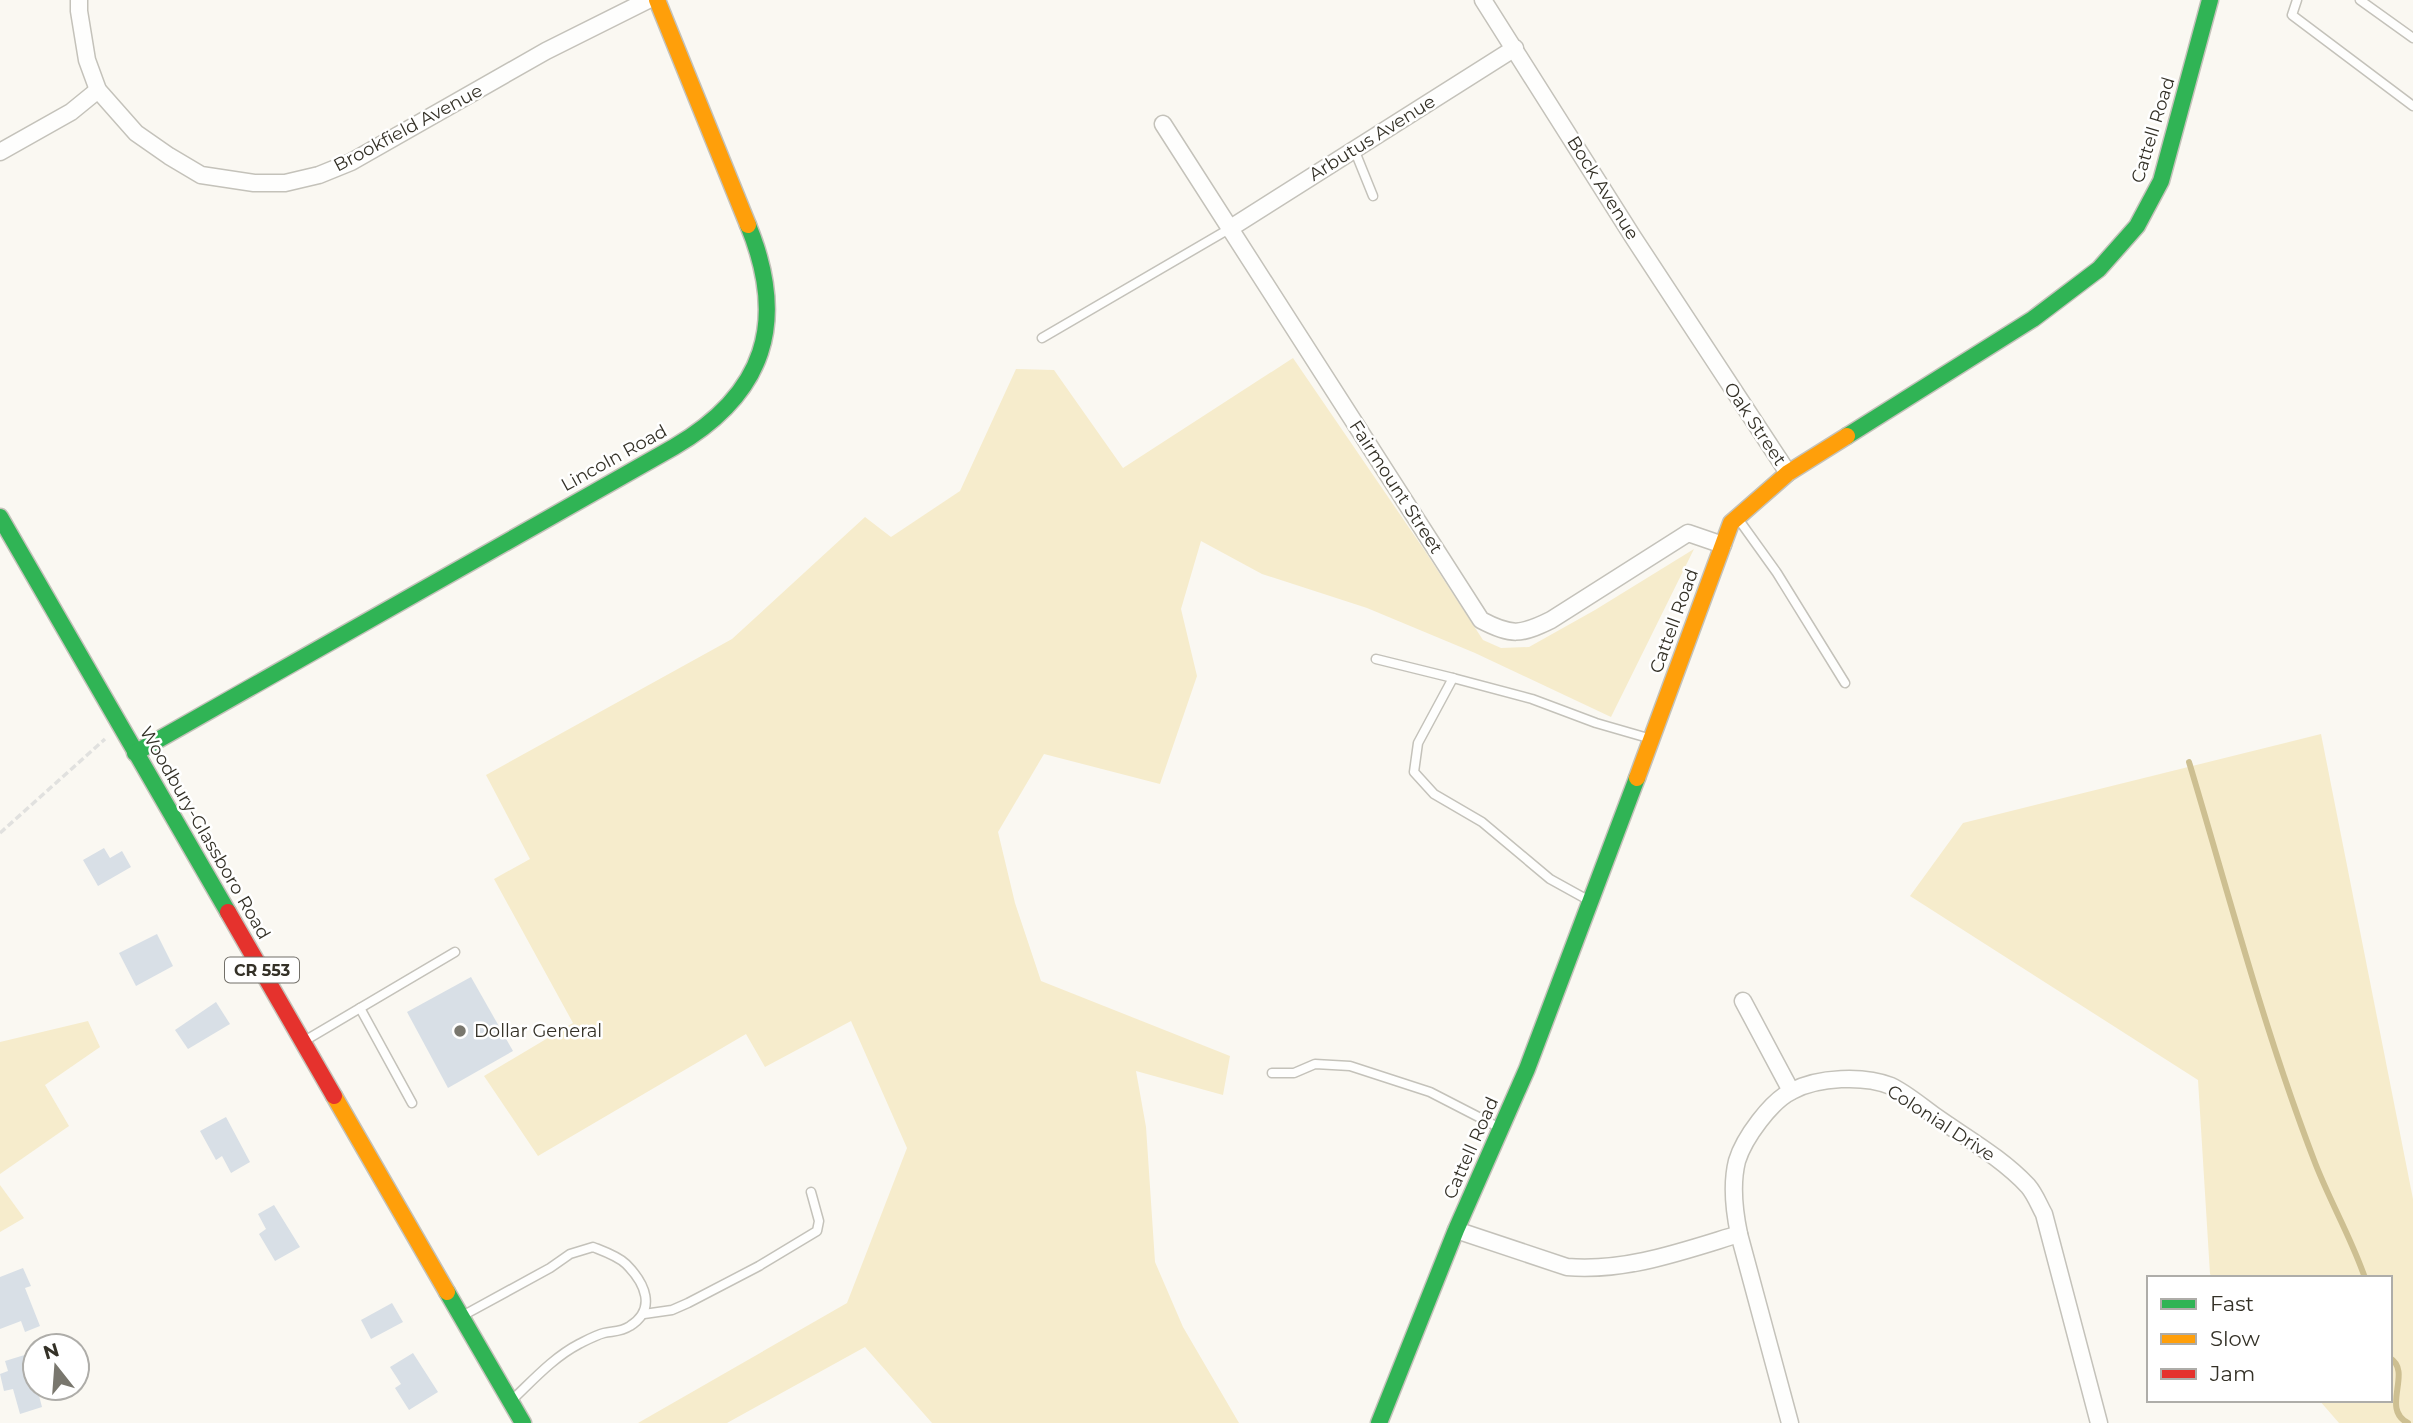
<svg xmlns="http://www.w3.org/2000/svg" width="2413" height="1423" viewBox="0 0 2413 1423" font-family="Montserrat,sans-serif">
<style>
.green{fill:#f6eccc}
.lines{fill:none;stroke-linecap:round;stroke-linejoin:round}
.stream{stroke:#cdbf91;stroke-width:6}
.building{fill:#d8dfe6}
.lane-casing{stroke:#c4c2ba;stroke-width:11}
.street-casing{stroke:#c4c2ba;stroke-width:19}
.fast-casing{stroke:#c4c2ba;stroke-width:19}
.slow-casing{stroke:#c4c2ba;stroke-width:19}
.jam-casing{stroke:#c4c2ba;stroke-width:19}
.path{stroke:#e1e1df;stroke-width:3.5;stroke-dasharray:7 3.5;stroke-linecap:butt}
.lane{stroke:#fefefd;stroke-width:8}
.street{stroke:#fefefd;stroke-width:16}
.fast{stroke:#30b455;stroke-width:16}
.slow{stroke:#ff9f0a;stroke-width:16}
.jam{stroke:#e5322d;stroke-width:16}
.poi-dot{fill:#79776e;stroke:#fff;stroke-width:2.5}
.labels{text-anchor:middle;stroke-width:5;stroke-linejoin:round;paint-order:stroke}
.shield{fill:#fff;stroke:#716f68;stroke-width:2}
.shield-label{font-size:16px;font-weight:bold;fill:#343127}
.street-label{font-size:18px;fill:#343127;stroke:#fff}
.poi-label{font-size:18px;fill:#343127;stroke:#fff;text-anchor:start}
</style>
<rect width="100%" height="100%" fill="#faf8f2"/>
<g class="green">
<path d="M1293,358L1425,551L1483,640L1501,648L1529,647L1595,610L1694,549L1611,717L1475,653L1367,608L1262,574L1201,541L1181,609L1197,676L1160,784L1044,754L998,832L1015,903L1041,981L1230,1056L1223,1095L1136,1071L1146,1127L1155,1262L1183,1327L1239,1423H932L865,1347L727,1423H638L847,1303L907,1148L851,1021L765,1067L746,1034L538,1156L484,1076L573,1023L494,879L530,859L486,775L732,639L865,517L891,537L960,491L1016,369L1054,370L1123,468Z"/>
<path d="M2321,734L2413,1199V1423H2339L2319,1400H2390V1278H2213L2210,1274L2198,1080L1910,896L1963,823Z"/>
<path d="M88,1021L100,1047L45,1085L69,1126L0,1174V1042Z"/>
<path d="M0,1185L24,1218L0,1232Z"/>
</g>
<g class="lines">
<g class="stream">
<path d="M2189,762C2229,895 2264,1030 2314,1160C2329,1200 2351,1237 2365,1278"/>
<path d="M2390,1358C2413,1372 2380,1409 2408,1423"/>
</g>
</g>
<g class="building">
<path d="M104,848L110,858L122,851L131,867L98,886L83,860Z"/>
<path d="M157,934L173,966L136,986L119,953Z"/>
<path d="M471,977L513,1051L448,1088L407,1012Z"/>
<path d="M216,1002L230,1024L188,1049L175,1030Z"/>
<path d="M226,1117L250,1162L231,1173L222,1156L216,1160L200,1131Z"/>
<path d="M274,1205L300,1247L275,1261L259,1234L266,1229L258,1214Z"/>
<path d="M23,1268L31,1286L25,1288L40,1326L25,1332L21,1321L0,1329V1277Z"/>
<path d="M392,1303L403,1322L371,1339L361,1320Z"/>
<path d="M31,1353L35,1368V1388H37L42,1407L20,1414L13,1389L4,1391L0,1374L8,1371L5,1361Z"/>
<path d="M413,1353L438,1392L409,1410L395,1388L401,1384L390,1367Z"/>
</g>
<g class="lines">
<defs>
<g id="lane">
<path d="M2297,0L2292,15L2413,106"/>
<path d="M2360,0L2413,38"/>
<path d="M1354,149L1373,196"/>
<path d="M1042,338L1229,229"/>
<path d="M1739,520L1777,573L1845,683"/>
<path d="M1376,659L1453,678L1418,743L1414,772L1434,794L1482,822L1550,879L1588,900"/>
<path d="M1453,678L1532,699L1596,723L1648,738"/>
<path d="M360,1008L412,1103"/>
<path d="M306,1040L455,952"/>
<path d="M1272,1073H1294L1315,1064L1350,1066L1430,1092L1498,1127"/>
<path d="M644,1314L672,1310L688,1303L759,1266L817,1231L819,1221L811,1192"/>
<path d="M464,1315L550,1268L570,1254L593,1247C603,1251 618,1256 626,1264C645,1283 657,1309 630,1326C621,1332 613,1331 604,1333C596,1335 587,1340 579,1344C554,1357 534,1379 513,1399"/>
</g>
<g id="street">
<path d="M79,0V11L87,60L98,90L136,133L169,156L201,175L254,183H285L319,175L351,162L546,51L648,0"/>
<path d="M1483,0L1633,237L1788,473"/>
<path d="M1163,124L1481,620C1511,636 1521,635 1551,620L1688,533L1723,545"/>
<path d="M0,152L71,112L98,90"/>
<path d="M1229,229L1515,48"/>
<path d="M1743,1001L1791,1091"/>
<path d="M1456,1230L1567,1267C1626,1272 1683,1251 1739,1234"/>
<path d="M1790,1423L1739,1234C1734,1210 1731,1185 1737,1161C1744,1138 1771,1101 1792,1091C1818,1077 1864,1075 1891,1086C1906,1093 1921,1106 1935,1116C1966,1138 2002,1158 2028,1186C2035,1194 2039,1205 2044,1214L2099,1423"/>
</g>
<g id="fast">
<path d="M1847,436L2033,319L2099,269L2137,226L2161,181L2210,0"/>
<path d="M0,517L228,912"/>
<path d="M135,753L674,447C765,394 788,322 748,225"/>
<path d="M447,1292L523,1423"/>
<path d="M1379,1423L1456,1230L1527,1069L1637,778"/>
</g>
<g id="slow">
<path d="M657,0L748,225"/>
<path d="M1637,778L1731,523L1788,473L1847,436"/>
<path d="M334,1096L447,1292"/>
</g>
<path id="jam" d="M228,912L334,1096"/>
</defs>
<use href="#lane" class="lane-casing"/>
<use href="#street" class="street-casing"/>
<use href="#fast" class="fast-casing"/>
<use href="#slow" class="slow-casing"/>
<use href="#jam" class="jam-casing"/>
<path class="path" d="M0,833L105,739"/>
<use href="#lane" class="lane"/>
<use href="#street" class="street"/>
<use href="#fast" class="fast"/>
<use href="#slow" class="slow"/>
<use href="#jam" class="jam"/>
</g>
<circle class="poi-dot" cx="460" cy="1031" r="7"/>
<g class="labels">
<rect class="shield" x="225" y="957.5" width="74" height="25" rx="5"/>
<g class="shield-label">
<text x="262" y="976">CR 553</text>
</g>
<g class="street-label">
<text transform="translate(408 128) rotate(-28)" y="6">Brookfield Avenue</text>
<text transform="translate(2153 130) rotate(-73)" y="6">Cattell Road</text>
<text transform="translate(1372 138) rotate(-32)" y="6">Arbutus Avenue</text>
<text transform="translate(1603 188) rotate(58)" y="6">Bock Avenue</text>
<text transform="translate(1755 424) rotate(56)" y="6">Oak Street</text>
<text transform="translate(614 458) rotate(-29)" y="6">Lincoln Road</text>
<text transform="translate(1396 487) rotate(57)" y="6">Fairmount Street</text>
<text transform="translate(1674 621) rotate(-70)" y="6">Cattell Road</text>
<text transform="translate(205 833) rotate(60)" y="6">Woodbury-Glassboro Road</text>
<text transform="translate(1941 1123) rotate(33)" y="6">Colonial Drive</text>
<text transform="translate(1471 1148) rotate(-66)" y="6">Cattell Road</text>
</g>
<g class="poi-label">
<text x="474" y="1037">Dollar General</text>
</g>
</g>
<rect x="2147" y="1276" width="245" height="126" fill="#ffffff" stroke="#aeada9" stroke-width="2"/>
<rect x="2161" y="1299" width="35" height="10" fill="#30b455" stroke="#aeada9" stroke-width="2"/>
<text x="2210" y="1311" font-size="21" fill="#343127">Fast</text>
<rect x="2161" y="1334" width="35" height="10" fill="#ff9f0a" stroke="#aeada9" stroke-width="2"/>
<text x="2210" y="1346" font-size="21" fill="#343127">Slow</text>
<rect x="2161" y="1369" width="35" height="10" fill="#e5322d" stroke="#aeada9" stroke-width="2"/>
<text x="2210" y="1381" font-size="21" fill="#343127">Jam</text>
<g transform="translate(56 1367) rotate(343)"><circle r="33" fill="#ffffff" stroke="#aeada9" stroke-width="2"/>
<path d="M0-5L12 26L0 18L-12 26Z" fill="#79776e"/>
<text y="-10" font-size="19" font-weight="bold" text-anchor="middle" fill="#343127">N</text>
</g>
</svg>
